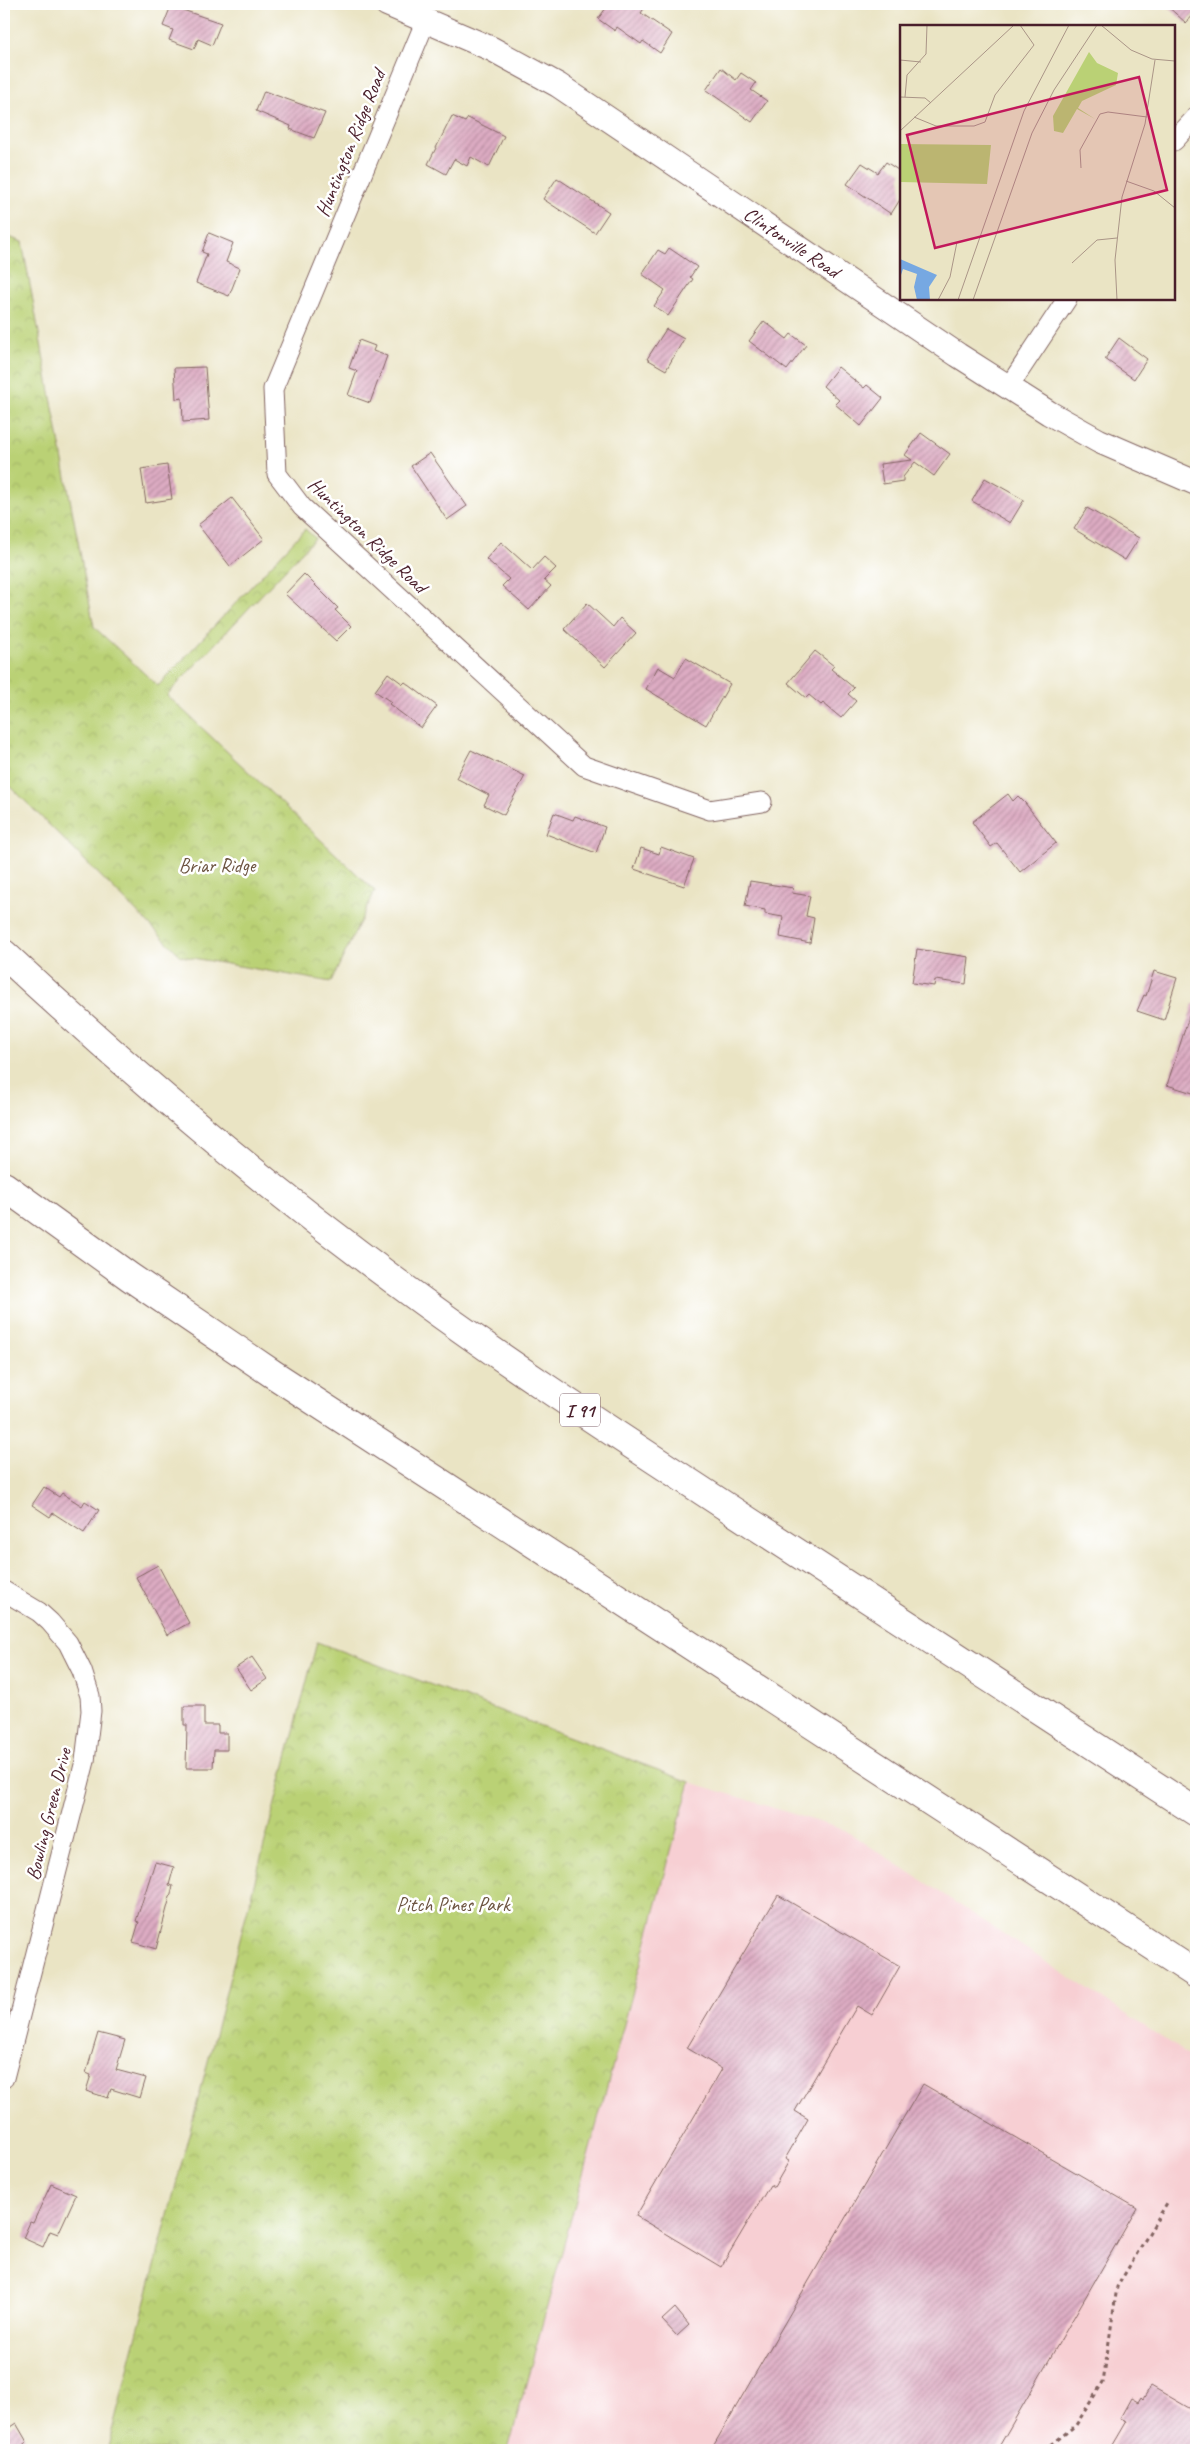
<svg xmlns="http://www.w3.org/2000/svg" width="1200" height="2454" viewBox="0 0 1200 2454" font-family="Caveat,sans-serif">
<style>
.built{fill:#f7cfd3}
.park{fill:url(#park-crowns);stroke:#827850}
.building{fill:url(#building-hatch)}
.lines{fill:none;stroke-linecap:round;stroke-linejoin:round}
.minor-casing{stroke:#826461;stroke-width:21}
.tertiary-casing{stroke:#826461;stroke-width:26}
.motorway-casing{stroke:#826461;stroke-width:30}
.path{stroke:#826461;stroke-width:3;stroke-dasharray:4 4;stroke-linecap:butt}
.minor{stroke:#fff;stroke-width:19}
.tertiary{stroke:#fff;stroke-width:24}
.motorway{stroke:#fff;stroke-width:28}
.labels{text-anchor:middle;stroke-width:5;stroke-linejoin:round;paint-order:stroke}
.shield{fill:#fff;stroke:#80626b;stroke-width:1}
.shield-label{font-size:19px;font-weight:bold;fill:#4a1f2b}
.street-label{font-size:20px;fill:#4a1f2b;stroke:#fff}
.park-label{font-size:20px;fill:#6c5441;stroke:#fff}
.inset-road{fill:none;stroke:#aa9587;stroke-width:1}
.view{fill:#c2185b;fill-opacity:0.15;stroke:#c2185b;stroke-width:2.5}
.inset-edge{fill:none;stroke:#4a1f2b;stroke-width:2.5}
</style>
<defs>
<pattern id="park-crowns" width="20" height="18" patternUnits="userSpaceOnUse" patternTransform="scale(1.25)"><rect width="20" height="18" fill="#bad175"/><path d="M2 6a3 3 0 1 1 6 0M12 15a3 3 0 1 1 6 0" fill="none" stroke="#a1b365"/></pattern>
<pattern id="building-hatch" width="6" height="6" patternUnits="userSpaceOnUse" patternTransform="scale(1.25)"><rect width="6" height="6" fill="#ddacc3"/><path d="M-1 1l2-2M0 6l6-6M5 7l2-2" fill="none" stroke="#b58b9f"/></pattern>
</defs>
<rect width="100%" height="100%" fill="#fff"/>
<filter id="ink" filterUnits="userSpaceOnUse"><feTurbulence type="fractalNoise" baseFrequency=".02" numOctaves="2"/><feDisplacementMap in="SourceGraphic" scale="10" xChannelSelector="R" yChannelSelector="G"/><feConvolveMatrix kernelMatrix="1 2 1 2 8 2 1 2 1" color-interpolation-filters="sRGB"/></filter>
<filter id="wash" filterUnits="userSpaceOnUse"><feTurbulence type="fractalNoise" baseFrequency=".0096" numOctaves="4" result="noise"/><feDisplacementMap in="SourceGraphic" scale="20" xChannelSelector="R" yChannelSelector="G"/><feGaussianBlur stdDeviation="1.12" result="paint"/><feColorMatrix in="noise" values="0 0 0 0 0 0 0 0 0 0 0 0 0 0 0 0 0 1.4 0 .05"/><feComposite in="paint" operator="in"/></filter>
<g filter="url(#wash)">
<rect width="100%" height="100%" fill="#eae4c4"/>
<path class="built" d="M690,1782L845,1830L1196,2060V2450H507Z"/>
<g class="park">
<path d="M4,235L22,242L94,627L158,686L305,529L315,538L167,695L375,891L331,982L181,956L4,780Z"/>
<path d="M317,1642L690,1782L508,2450H107Z"/>
</g>
<g id="blocks">
<g class="building">
<path d="M609,4H647L641,13L672,34L660,53L643,41L641,44L617,27L615,31L598,19Z"/>
<path d="M1165,4H1196V12L1186,23Z"/>
<path d="M171,6L221,23L212,45L198,39L194,49L169,40L173,30L163,26Z"/>
<path d="M721,68L736,80L741,73L756,83L751,90L767,101L752,122L706,90Z"/>
<path d="M264,91L325,113L314,138L290,129L291,126L256,111Z"/>
<path d="M452,116L465,122L468,118L504,136L489,167L471,157L467,166L454,159L446,174L428,164Z"/>
<path d="M886,162L901,172V198L891,214L847,184L862,163L878,173Z"/>
<path d="M557,178L609,212L595,233L543,199Z"/>
<path d="M209,233L233,243L226,262L240,268L229,296L196,283L207,254L202,252Z"/>
<path d="M669,248L697,267L690,277L693,279L668,316L654,306L665,290L642,274L658,250L665,254Z"/>
<path d="M764,321L787,339L791,334L806,345L787,370L749,341Z"/>
<path d="M666,329L684,339L666,370L647,359Z"/>
<path d="M1119,338L1147,359L1134,379L1105,359Z"/>
<path d="M359,340L375,346L373,351L387,356L370,403L348,395L357,371L349,368Z"/>
<path d="M205,367L209,420L183,422L182,398L176,399L174,368Z"/>
<path d="M838,367L864,388L867,385L883,398L861,426L835,404L839,400L823,386Z"/>
<path d="M921,433L950,454L934,476L915,462L903,477V481L883,484L880,464L912,460L905,455Z"/>
<path d="M430,453L467,506L447,520L411,466Z"/>
<path d="M167,465L172,499L146,503L141,469Z"/>
<path d="M985,478L1024,500L1010,523L972,501Z"/>
<path d="M232,498L264,539L230,566L198,525Z"/>
<path d="M1087,508L1139,538L1125,560L1074,529Z"/>
<path d="M501,542L532,570L544,557L556,568L544,580L551,586L529,610L502,586L509,579L486,559Z"/>
<path d="M304,574L338,608L335,610L351,626L336,641L285,594Z"/>
<path d="M587,603L613,627L620,618L636,633L605,667L564,629Z"/>
<path d="M815,651L834,666L831,669L854,688L848,694L856,701L841,718L823,703L821,705L809,695L806,698L788,683Z"/>
<path d="M686,658L730,684L706,725L646,689L658,667L675,677Z"/>
<path d="M388,673L403,684L405,682L437,706L421,728L389,704L391,702L375,691Z"/>
<path d="M471,750L525,776L504,815L484,805L489,795L456,778Z"/>
<path d="M1008,794L1013,801L1018,796L1025,803L1056,843L1020,872L997,843L991,847L972,822Z"/>
<path d="M554,813L573,820L575,816L605,827L596,853L546,834Z"/>
<path d="M661,847L694,859L684,886L634,869L641,848L659,854Z"/>
<path d="M750,881L793,888L792,893L810,896L806,916L814,918L810,943L780,937L783,917L765,914V910L745,906Z"/>
<path d="M917,949L969,957L966,984L935,980L934,986L912,983Z"/>
<path d="M1154,971L1177,978L1164,1020L1137,1011L1144,995L1146,996Z"/>
<path d="M1193,1004H1196V1094L1167,1085Z"/>
<path d="M44,1487L59,1497L62,1493L82,1506L85,1501L99,1510L84,1533L53,1513L50,1517L32,1505Z"/>
<path d="M158,1565L189,1623L167,1635L136,1577Z"/>
<path d="M252,1657L267,1679L251,1690L236,1668Z"/>
<path d="M184,1706H204V1725H218V1733H227V1750H214L213,1768H186L187,1725H184Z"/>
<path d="M155,1862L174,1867L169,1885L173,1886L156,1949L133,1942L139,1922L136,1921Z"/>
<path d="M778,1895L900,1966L872,2015L857,2006L795,2111L808,2119L785,2159L789,2161L774,2187L770,2185L721,2267L636,2216L722,2069L687,2048Z"/>
<path d="M98,2033L125,2040L116,2070L146,2078L140,2098L111,2089L108,2098L86,2091L91,2075L86,2073Z"/>
<path d="M923,2084L1137,2208L997,2450H711Z"/>
<path d="M51,2184L76,2195L58,2234L50,2231L43,2247L23,2238L30,2222L33,2223Z"/>
<path d="M675,2308L689,2325L677,2336L662,2320Z"/>
<path d="M1151,2386L1196,2412V2450H1110L1127,2421L1120,2418L1131,2398L1138,2402L1141,2397L1143,2399Z"/>
<path d="M16,2423L27,2442L14,2450H4V2431Z"/>
</g>
</g>
</g>
<g filter="url(#ink)">
<use href="#blocks" fill-opacity="0" stroke="#826461" stroke-width="1"/>
<g class="lines">
<defs>
<g id="minor">
<path d="M426,20L273,389L277,474L302,507L584,766L710,810L762,802"/>
<path d="M1174,141L1196,117"/>
<path d="M1008,388L1067,299"/>
<path d="M4,1591L39,1612L50,1622L68,1643L82,1671L90,1696L91,1711L85,1761L4,2078"/>
</g>
<path id="tertiary" d="M387,4L492,49L558,85L958,355L1049,413L1099,441L1196,483"/>
<g id="motorway">
<path d="M4,954C128,1070 258,1180 395,1281C512,1368 634,1446 756,1526C903,1621 1050,1716 1196,1812"/>
<path d="M4,1186L130,1277L273,1374L1196,1974"/>
</g>
</defs>
<use href="#minor" class="minor-casing"/>
<use href="#tertiary" class="tertiary-casing"/>
<use href="#motorway" class="motorway-casing"/>
<path class="path" d="M1045,2450L1076,2425L1103,2382L1117,2287L1167,2203"/>
<use href="#minor" class="minor"/>
<use href="#tertiary" class="tertiary"/>
<use href="#motorway" class="motorway"/>
</g>
</g>
<g class="labels">
<rect class="shield" x="560" y="1393.5" width="40" height="33" rx="4"/>
<g class="shield-label">
<text x="580" y="1417">I 91</text>
</g>
<g class="street-label">
<text transform="translate(350 143) rotate(-68)" y="7">Huntington Ridge Road</text>
<text transform="translate(792 242) rotate(34)" y="7">Clintonville Road</text>
<text transform="translate(368 535) rotate(44)" y="7">Huntington Ridge Road</text>
<text transform="translate(48 1814) rotate(-76)" y="7">Bowling Green Drive</text>
</g>
<g class="park-label">
<text x="217" y="872">Briar Ridge</text>
<text x="453" y="1911">Pitch Pines Park</text>
</g>
</g>
<g transform="translate(900 25)">
<rect width="275" height="275" fill="#eae4c4"/>
<path d="M189,27L197,38L218,48L216,60L182,76L178,83L195,94L177,84L163,108L154,106L153,91ZM0,119L91,120L87,159L0,157Z" fill="#bad175"/>
<path d="M0,234L37,250L29,262L30,275H17L14,262L17,249L3,244L0,253Z" fill="#76a8e2"/>
<path class="inset-road" d="M201,0L231,25L252,34L275,36M0,35L21,37M0,72L25,73L31,78M5,72L7,50L26,29L27,0M14,92L36,101H74L85,97L95,70L134,20L120,0M0,106L114,0M181,143L180,125L200,89L208,87L247,92M226,156L254,166L275,183M172,238L197,215L217,213M38,275L50,252L57,217M58,275L124,86L169,0M73,275L132,108L154,65L197,0M217,275L215,235L222,172L245,99L255,35"/>
<path class="view" d="M239,52L267,165L35,223L7,110Z"/>
<rect width="275" height="275" class="inset-edge"/>
</g>
<rect width="1200" height="2454" fill="none" stroke="#fff" stroke-width="20"/>
</svg>
